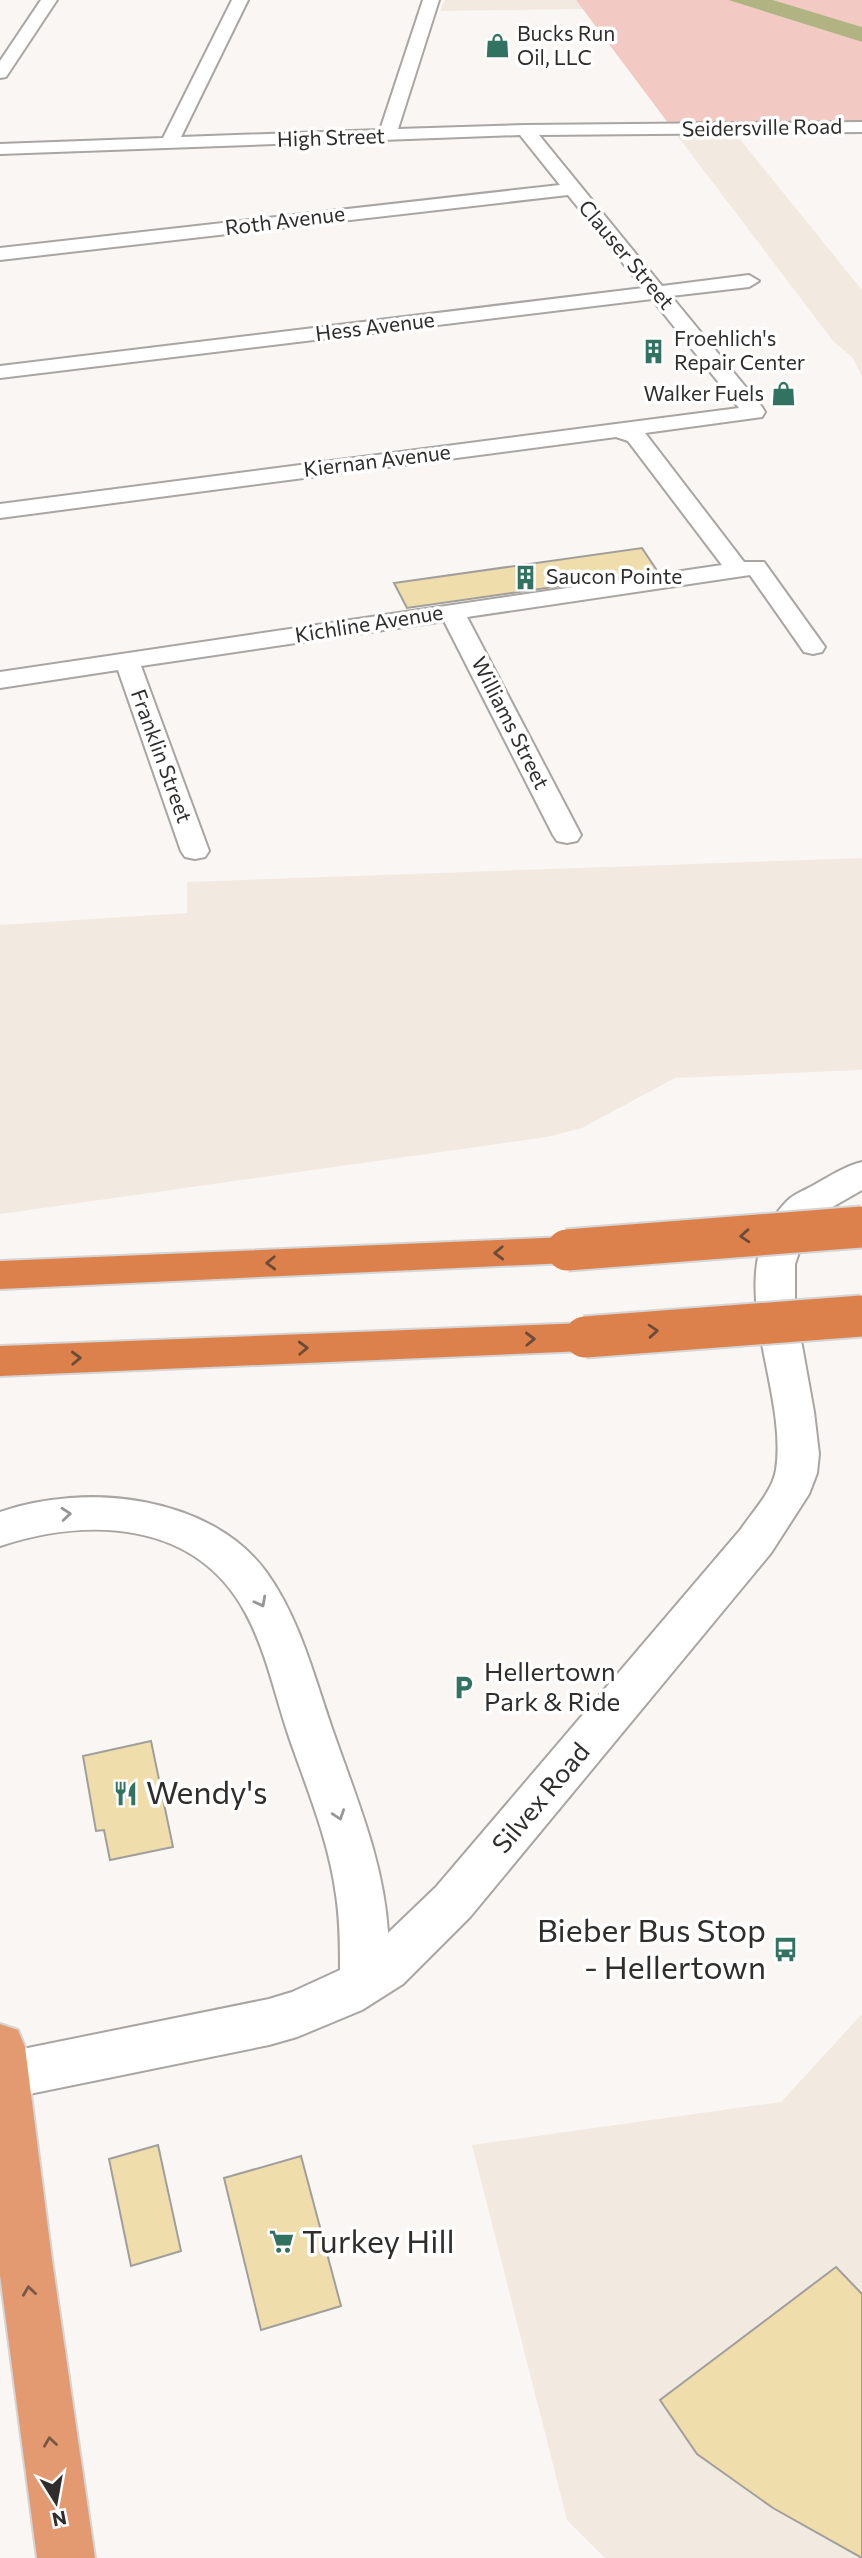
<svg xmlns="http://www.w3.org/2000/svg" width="862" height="2558" viewBox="0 0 862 2558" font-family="Commissioner,sans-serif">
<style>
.built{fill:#f2eae0}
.green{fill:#f2cac3}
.water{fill:#b1b482}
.building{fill:#efddab;stroke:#a19f9b;stroke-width:2}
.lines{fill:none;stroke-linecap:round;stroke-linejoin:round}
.minor-casing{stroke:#a8a5a2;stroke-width:4}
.tertiary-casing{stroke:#a8a5a2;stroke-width:4}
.trunk-casing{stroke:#d5d5d5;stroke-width:4}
.motorway-casing{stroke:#d5d5d5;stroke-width:4}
.minor{fill:#fff;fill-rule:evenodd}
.tertiary{fill:#fff;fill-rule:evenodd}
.trunk{fill:#e49a70;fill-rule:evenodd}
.motorway{fill:#dd814c;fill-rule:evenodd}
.motorway-bridge-casing{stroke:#d5d5d5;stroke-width:45;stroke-linecap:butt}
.motorway-bridge{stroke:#dd814c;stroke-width:41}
.oneway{stroke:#6c4b38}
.oneway2{stroke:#979696}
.oneway3{stroke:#775948}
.labels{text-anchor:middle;stroke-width:7;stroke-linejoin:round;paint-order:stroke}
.far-poi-label{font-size:21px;fill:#2f2e2d;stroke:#fff;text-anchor:start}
.far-street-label{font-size:21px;fill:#2f2e2d;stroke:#fff}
.poi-label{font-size:26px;fill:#2f2e2d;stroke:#fff;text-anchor:start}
.street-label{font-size:26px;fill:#2f2e2d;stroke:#fff}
.near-poi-label{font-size:32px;fill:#2f2e2d;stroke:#fff;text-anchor:start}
</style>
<rect width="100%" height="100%" fill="#faf6f3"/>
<g class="built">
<path d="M445,0H576L585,9L440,11Z"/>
<path d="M735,133L862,290V377L853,358L833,341L676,134Z"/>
<path d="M862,858V1070L675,1078L582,1128L547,1137L0,1214V925L187,913V882Z"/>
<path d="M862,2014V2558H605L567,2520L472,2145L781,2102Z"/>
</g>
<g class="green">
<path d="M576,0H728L862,42V125L668,123Z"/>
<path d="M773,0H862V27L785,4Z"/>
</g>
<path class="water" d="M728,0H773L862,27V42Z"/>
<g class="building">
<path d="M642,548L658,572L407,608L394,583Z"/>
<path d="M151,1741L173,1847L110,1860L104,1830L96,1831L83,1756Z"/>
<path d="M158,2145L181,2251L131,2266L109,2159Z"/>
<path d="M301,2156L341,2306L261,2330L224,2178Z"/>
<path d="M836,2267L862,2294V2558L773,2508L697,2454L660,2400Z"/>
</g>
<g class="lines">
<defs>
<g id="minor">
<path d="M41,0H57L6,77L0,78V61Z"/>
<path d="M232,0H248L181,137L380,130L423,0H439L398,129L525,125L862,122V132L539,135L662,286L749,275L759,281L749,287L671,296L762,407L765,412L762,417L645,433L744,562H764L825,647L822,652L813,654L804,652L750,575L467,617L581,835L577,841L567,843L557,841L553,835L444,621L141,666L209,851L205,857L195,859L185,857L181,851L118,670L0,688V672L722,565L628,441L616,437L0,518V504L739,408L652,299L0,378V366L643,288L568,195L0,260V248L560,185L520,135L0,154V144L163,138Z"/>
</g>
<path id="tertiary" d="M862,1162V1190L815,1217L807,1228L795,1264V1307L814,1412L819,1454L817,1473L809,1494L771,1553L470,1917L403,1984L362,2010L297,2037L269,2045L0,2100V2054L3,2053L269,1999L292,1992L340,1970C340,1945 340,1920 336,1895C329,1841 307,1789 289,1737C275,1696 266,1650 245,1612C195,1520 88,1517 0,1546V1512C85,1482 211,1495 267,1573C301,1621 315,1680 334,1734C357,1800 384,1863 388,1933L436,1887L741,1529C753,1511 772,1492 776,1470C789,1385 716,1274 787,1201C794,1194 805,1190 814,1185C830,1176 845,1166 862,1162Z"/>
<path id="trunk" d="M0,2024L18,2030L25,2047L52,2260L95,2558H37L0,2275Z"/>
<g id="motorway">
<path d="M567,1237L580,1241L586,1250L580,1259L567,1263L0,1289V1261Z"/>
<path d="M585,1323L599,1327L605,1337L599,1347L585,1351L0,1376V1346Z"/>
</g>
</defs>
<use href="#minor" class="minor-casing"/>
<use href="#tertiary" class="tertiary-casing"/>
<use href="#trunk" class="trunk-casing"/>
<use href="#motorway" class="motorway-casing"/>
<use href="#minor" class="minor"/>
<use href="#tertiary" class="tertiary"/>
<use href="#trunk" class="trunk"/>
<use href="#motorway" class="motorway"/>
<defs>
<g id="motorway-bridge">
<path d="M567,1250L862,1227"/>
<path d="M585,1337L862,1316"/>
</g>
</defs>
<use href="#motorway-bridge" class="motorway-bridge-casing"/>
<use href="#motorway-bridge" class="motorway-bridge"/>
</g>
<defs><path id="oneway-chevron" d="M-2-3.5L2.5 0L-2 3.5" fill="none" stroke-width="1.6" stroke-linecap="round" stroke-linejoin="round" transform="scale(1.75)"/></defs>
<g class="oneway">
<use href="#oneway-chevron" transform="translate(745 1236) rotate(176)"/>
<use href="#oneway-chevron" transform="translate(499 1253) rotate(178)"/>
<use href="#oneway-chevron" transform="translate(271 1263) rotate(178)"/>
<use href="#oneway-chevron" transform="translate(653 1331) rotate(-4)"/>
<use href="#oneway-chevron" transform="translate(530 1339) rotate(-2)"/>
<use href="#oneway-chevron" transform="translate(303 1348) rotate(-2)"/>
<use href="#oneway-chevron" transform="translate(76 1358) rotate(-2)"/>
</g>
<g class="oneway2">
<use href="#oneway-chevron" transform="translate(66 1514) rotate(-5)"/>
<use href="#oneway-chevron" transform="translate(261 1602) rotate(62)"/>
<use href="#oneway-chevron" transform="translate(339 1815) rotate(71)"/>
</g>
<g class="oneway3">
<use href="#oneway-chevron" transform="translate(29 2291) rotate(-98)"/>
<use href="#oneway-chevron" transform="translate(50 2442) rotate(-98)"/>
</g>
<defs>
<symbol id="shop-bare" viewBox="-9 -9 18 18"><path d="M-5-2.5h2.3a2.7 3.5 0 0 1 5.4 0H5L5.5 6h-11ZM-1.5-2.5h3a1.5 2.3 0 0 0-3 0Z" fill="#327260" stroke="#fff" stroke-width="2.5" paint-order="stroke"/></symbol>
<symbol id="building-bare" viewBox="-9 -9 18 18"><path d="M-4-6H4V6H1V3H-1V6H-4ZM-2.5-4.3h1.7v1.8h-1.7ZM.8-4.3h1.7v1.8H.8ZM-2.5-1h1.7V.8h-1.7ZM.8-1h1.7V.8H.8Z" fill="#327260" stroke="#fff" stroke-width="2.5" paint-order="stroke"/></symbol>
<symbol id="parking-bare" viewBox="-9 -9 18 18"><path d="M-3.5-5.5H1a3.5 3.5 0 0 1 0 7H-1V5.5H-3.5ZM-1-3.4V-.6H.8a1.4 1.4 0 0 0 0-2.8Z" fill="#327260" stroke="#fff" stroke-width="2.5" paint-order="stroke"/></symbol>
<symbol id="restaurant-bare" viewBox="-9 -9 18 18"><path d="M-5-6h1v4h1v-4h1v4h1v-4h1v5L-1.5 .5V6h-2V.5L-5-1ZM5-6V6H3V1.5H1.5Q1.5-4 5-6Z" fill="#327260" stroke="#fff" stroke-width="2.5" paint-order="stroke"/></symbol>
<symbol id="bus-bare" viewBox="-9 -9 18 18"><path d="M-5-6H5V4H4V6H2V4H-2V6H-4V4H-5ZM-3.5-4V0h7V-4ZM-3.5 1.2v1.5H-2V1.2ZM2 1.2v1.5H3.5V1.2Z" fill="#327260" stroke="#fff" stroke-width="2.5" paint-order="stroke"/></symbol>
<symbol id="supermarket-bare" viewBox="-9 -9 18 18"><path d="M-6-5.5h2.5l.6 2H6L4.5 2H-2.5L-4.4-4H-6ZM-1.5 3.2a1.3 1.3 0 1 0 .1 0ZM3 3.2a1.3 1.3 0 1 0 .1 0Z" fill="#327260" stroke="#fff" stroke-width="2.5" paint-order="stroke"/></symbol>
</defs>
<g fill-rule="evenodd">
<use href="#shop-bare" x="480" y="28" width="35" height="35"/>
<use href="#building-bare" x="636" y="334" width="35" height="35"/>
<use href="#shop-bare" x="766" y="376" width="35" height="35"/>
<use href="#building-bare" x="508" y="560" width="35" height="35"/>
<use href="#parking-bare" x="446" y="1670" width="35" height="35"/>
<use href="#restaurant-bare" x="108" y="1776" width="35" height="35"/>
<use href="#bus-bare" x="768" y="1932" width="35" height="35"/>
<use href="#supermarket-bare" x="264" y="2224" width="35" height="35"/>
</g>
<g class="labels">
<g class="far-poi-label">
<text x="517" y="41">Bucks Run<tspan x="517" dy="24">Oil, LLC</tspan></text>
<text x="674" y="346">Froehlich's<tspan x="674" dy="24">Repair Center</tspan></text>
<text x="764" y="401" text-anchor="end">Walker Fuels</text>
<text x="546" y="584">Saucon Pointe</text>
</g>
<g class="far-street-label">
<text transform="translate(762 128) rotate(-1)" y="7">Seidersville Road</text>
<text transform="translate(331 138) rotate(-2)" y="7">High Street</text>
<text transform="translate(285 221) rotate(-7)" y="7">Roth Avenue</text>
<text transform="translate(626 255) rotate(50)" y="7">Clauser Street</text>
<text transform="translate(375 327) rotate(-7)" y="7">Hess Avenue</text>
<text transform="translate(377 461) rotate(-7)" y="7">Kiernan Avenue</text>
<text transform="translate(369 624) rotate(-9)" y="7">Kichline Avenue</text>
<text transform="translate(510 723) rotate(63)" y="7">Williams Street</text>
<text transform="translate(161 756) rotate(70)" y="7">Franklin Street</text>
</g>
<g class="poi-label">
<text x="484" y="1681">Hellertown<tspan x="484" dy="30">Park &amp; Ride</tspan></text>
</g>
<g class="street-label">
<text transform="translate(541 1798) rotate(-50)" y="9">Silvex Road</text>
</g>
<g class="near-poi-label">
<text x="146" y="1804">Wendy's</text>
<text x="766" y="1942" text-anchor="end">Bieber Bus Stop<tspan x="766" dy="37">- Hellertown</tspan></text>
<text x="302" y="2253">Turkey Hill</text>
</g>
</g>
<g transform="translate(56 2502) rotate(169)" stroke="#ffffff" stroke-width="5" paint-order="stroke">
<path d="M0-5L12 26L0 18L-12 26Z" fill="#2f2e2d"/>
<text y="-10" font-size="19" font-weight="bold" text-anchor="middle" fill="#2f2e2d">N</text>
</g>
</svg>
